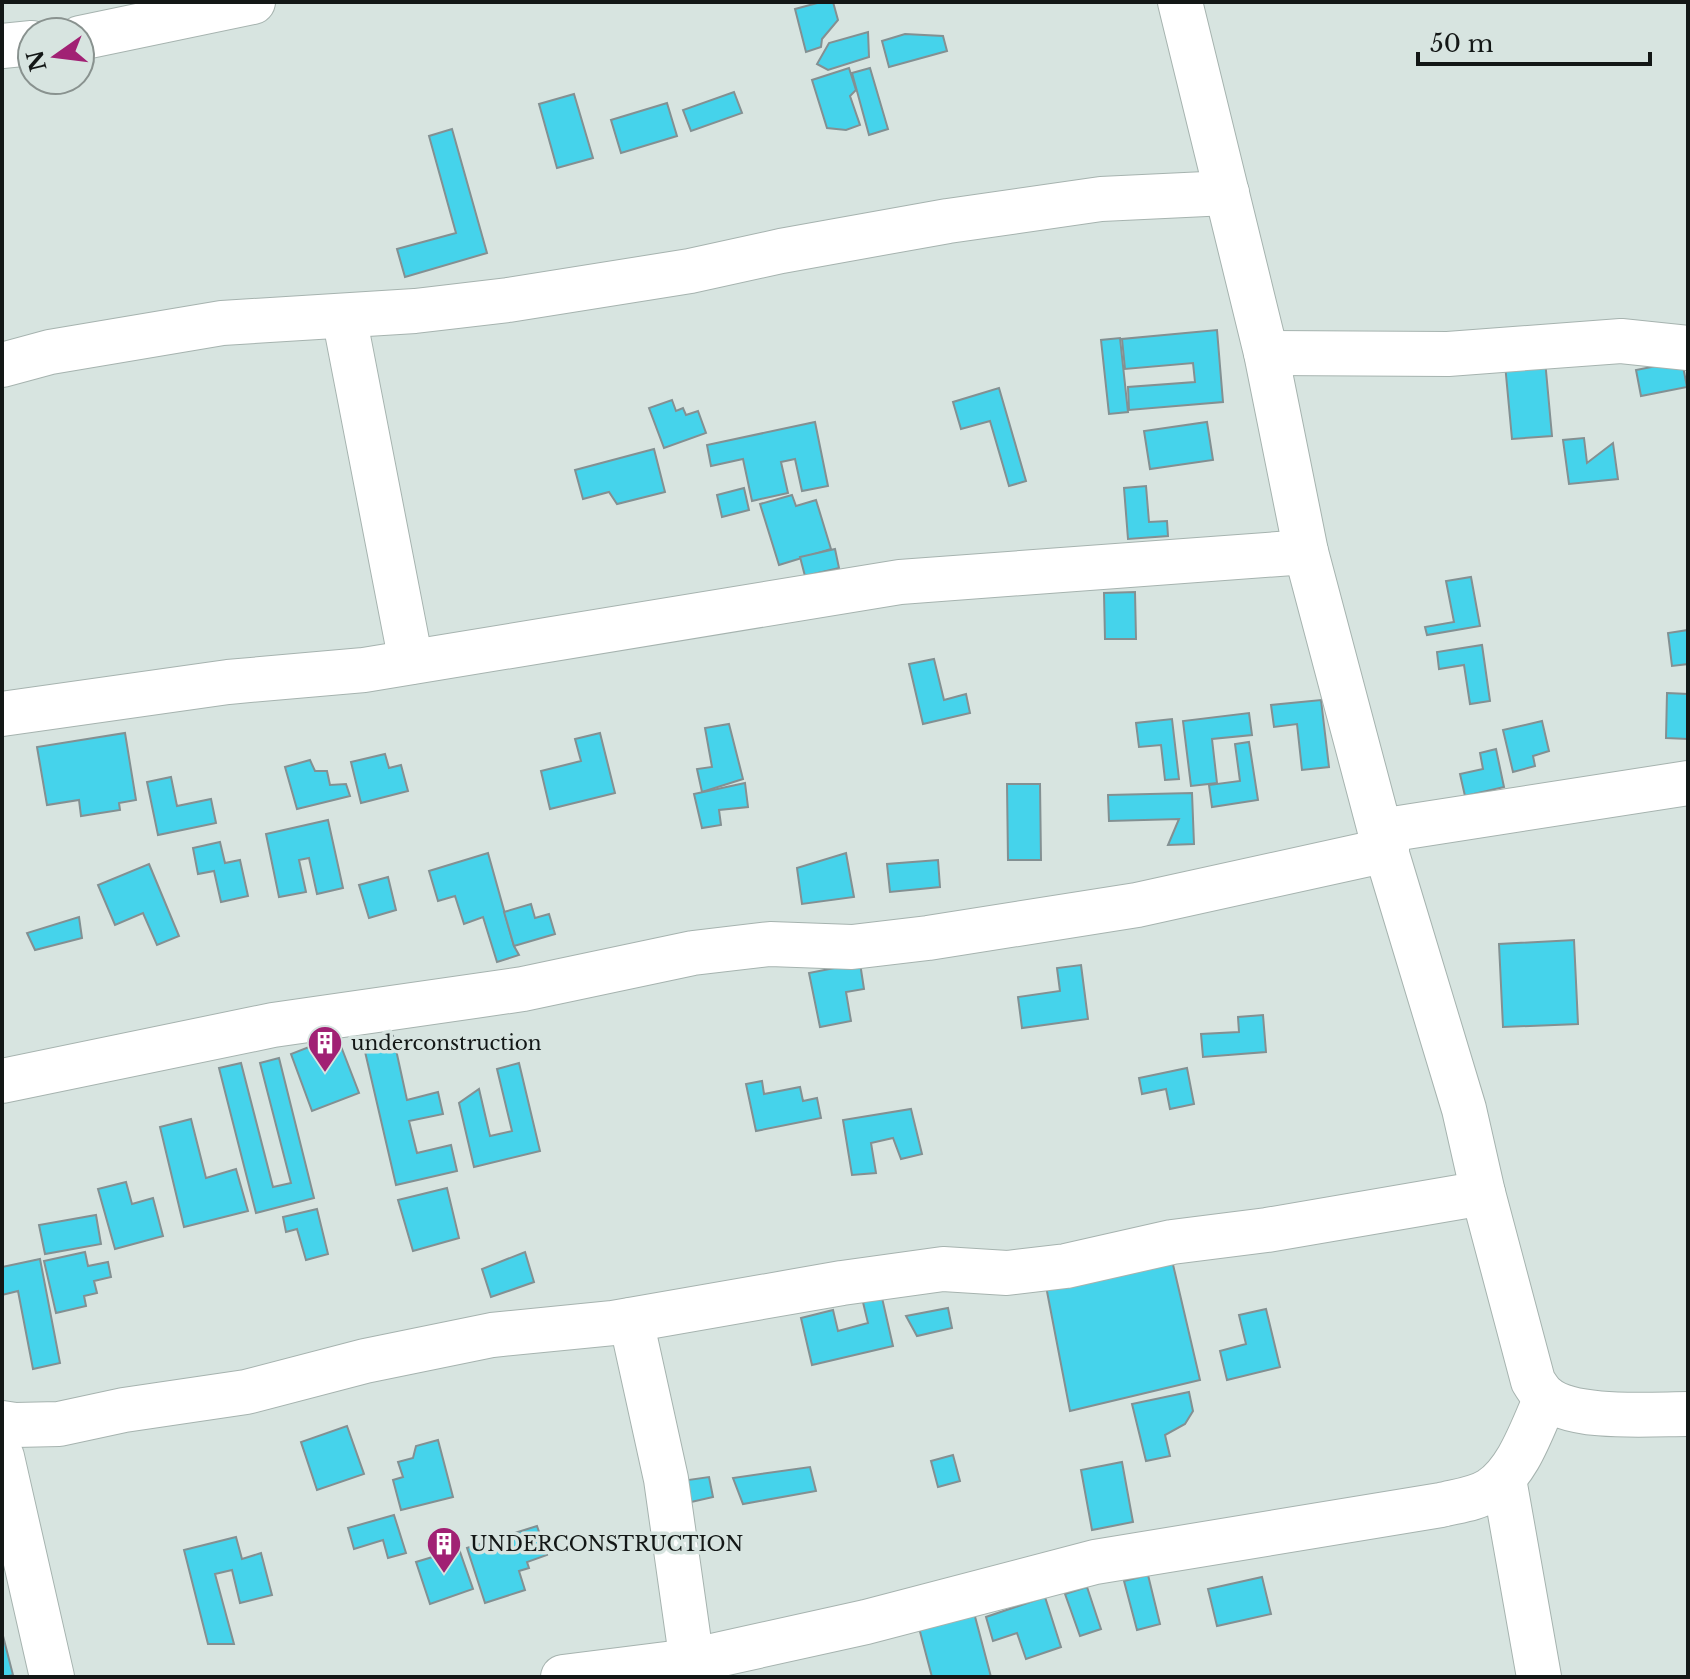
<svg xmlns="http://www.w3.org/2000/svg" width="1690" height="1679" viewBox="0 0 1690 1679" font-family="'Libre Baskerville',serif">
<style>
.building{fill:#45d3eb;stroke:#839092;stroke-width:2}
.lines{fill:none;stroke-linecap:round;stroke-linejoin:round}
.minor-casing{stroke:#a6b3af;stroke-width:46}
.minor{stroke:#fff;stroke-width:44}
.labels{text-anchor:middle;stroke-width:7;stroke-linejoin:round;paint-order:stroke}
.poi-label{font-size:20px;fill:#131716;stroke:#d7e4e0;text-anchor:start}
</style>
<rect width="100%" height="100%" fill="#d7e4e0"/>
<g class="building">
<path d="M821,2H833L838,20L822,39L821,47L806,52L795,9Z"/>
<path d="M868,32L869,57L828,70L817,64L829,43Z"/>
<path d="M905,34L943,36L947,51L889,67L882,41Z"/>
<path d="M849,68L856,90L850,96L860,125L846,130L827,128L812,80Z"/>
<path d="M870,68L888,129L869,135L852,73Z"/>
<path d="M734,92L742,113L691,131L683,110Z"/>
<path d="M574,94L593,158L557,168L539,104Z"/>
<path d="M667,103L677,136L621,153L611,120Z"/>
<path d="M452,129L487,253L405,277L397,249L456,233L429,136Z"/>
<path d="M1217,330L1223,402L1129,410L1128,387L1195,382L1193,363L1125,369L1122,339Z"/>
<path d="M1120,338L1128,412L1109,414L1101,340Z"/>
<path d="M1545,360L1552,436L1512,439L1505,364Z"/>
<path d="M1682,361L1687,387L1641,396L1636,370Z"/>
<path d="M999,388L1026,481L1009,486L990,421L961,429L953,402Z"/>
<path d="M672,400L676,411L683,408L686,415L698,411L706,433L664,448L649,408Z"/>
<path d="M815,422L828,486L802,491L795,459L781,462L788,493L752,501L743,459L711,466L707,445Z"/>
<path d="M1207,422L1213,460L1150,469L1144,431Z"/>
<path d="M1584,438L1587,463L1613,443L1618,479L1569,484L1563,440Z"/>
<path d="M654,449L665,492L617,504L609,492L583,499L575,470Z"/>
<path d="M1146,486L1149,522L1167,521L1168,536L1128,539L1124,488Z"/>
<path d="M744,488L749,510L722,517L717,495Z"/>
<path d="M792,495L796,506L816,500L831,549L779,565L760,504Z"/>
<path d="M835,549L839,568L805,576L800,557Z"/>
<path d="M1471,577L1480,626L1427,635L1425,627L1454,622L1446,581Z"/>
<path d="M1135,592L1136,639H1105L1104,593Z"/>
<path d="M1688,630V664L1672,666L1668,633Z"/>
<path d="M1482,645L1490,701L1470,704L1464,665L1439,669L1437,652Z"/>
<path d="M934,659L944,700L966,694L970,713L923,724L909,664Z"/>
<path d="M1667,693L1688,694V739L1666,738Z"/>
<path d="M1321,700L1329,767L1302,770L1297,724L1274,727L1271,705Z"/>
<path d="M1249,713L1252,735L1212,739L1217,783L1191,786L1183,721Z"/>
<path d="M1172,719L1179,779L1165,780L1161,745L1139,747L1136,723Z"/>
<path d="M1542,721L1549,751L1533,756L1535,766L1513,772L1503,730Z"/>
<path d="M729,724L743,779L702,792L697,769L712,767L705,728Z"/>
<path d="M125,733L136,800L119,803L120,810L81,816L79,800L47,805L37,747Z"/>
<path d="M600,733L615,793L550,809L541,771L581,761L575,739Z"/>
<path d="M1249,742L1258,800L1212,807L1209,785L1240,781L1235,744Z"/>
<path d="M1496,749L1504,787L1465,796L1460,774L1483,769L1480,753Z"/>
<path d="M385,754L389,768L401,765L408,791L361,803L351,762Z"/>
<path d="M310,760L315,771H327L330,785L346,784L350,796L297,809L285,767Z"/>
<path d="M171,777L177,806L211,799L216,823L158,835L147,782Z"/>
<path d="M745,783L748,807L719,810L721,825L702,828L694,794Z"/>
<path d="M1007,784H1040L1041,860H1008Z"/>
<path d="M1192,793L1194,844L1168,845L1179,819L1109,821L1108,795Z"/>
<path d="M328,820L343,888L317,894L309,858L299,860L306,892L279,897L266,834Z"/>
<path d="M220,842L225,863L240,860L248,896L221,902L214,871L198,874L193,848Z"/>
<path d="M488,853L514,946L519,955L497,962L483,917L464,924L455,896L438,901L429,871Z"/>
<path d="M846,853L854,897L802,904L797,868Z"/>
<path d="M938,860L940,887L890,892L887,864Z"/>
<path d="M149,864L179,936L157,945L143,913L115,925L98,885Z"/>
<path d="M388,877L396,910L369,918L359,885Z"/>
<path d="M531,904L535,918L549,914L555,934L514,946L504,912Z"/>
<path d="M79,917L82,938L35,950L27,933Z"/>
<path d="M1574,940L1578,1024L1503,1027L1499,944Z"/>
<path d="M860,963L864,989L846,992L851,1021L820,1027L809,973Z"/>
<path d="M1081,965L1088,1019L1022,1028L1018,997L1060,991L1057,968Z"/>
<path d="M1263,1015L1266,1052L1203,1057L1201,1034L1239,1032L1238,1017Z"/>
<path d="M337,1036L359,1093L312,1111L291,1054Z"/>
<path d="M393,1036L407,1100L438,1092L443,1114L409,1121L417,1153L451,1145L457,1171L396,1185L363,1043Z"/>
<path d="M279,1058L314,1198L256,1213L219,1068L241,1063L273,1187L291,1183L260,1063Z"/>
<path d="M519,1063L540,1151L474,1167L459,1103L479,1089L490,1136L512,1131L497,1069Z"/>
<path d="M1187,1068L1194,1104L1170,1109L1166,1089L1142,1094L1139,1078Z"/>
<path d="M762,1081L764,1094L800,1087L803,1101L817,1098L821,1118L756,1131L746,1084Z"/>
<path d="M911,1109L922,1154L901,1159L893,1138L871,1143L876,1173L852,1175L843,1120Z"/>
<path d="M191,1119L206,1178L236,1169L248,1211L184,1227L160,1127Z"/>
<path d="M126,1182L132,1204L153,1198L163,1236L115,1249L98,1189Z"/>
<path d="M447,1188L459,1238L413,1251L398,1200Z"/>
<path d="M317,1209L328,1254L306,1260L297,1229L286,1232L283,1217Z"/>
<path d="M96,1215L101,1244L45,1254L39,1225Z"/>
<path d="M85,1252L88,1266L108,1262L111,1277L94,1281L97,1293L84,1296L86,1306L56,1313L44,1261Z"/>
<path d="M525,1252L534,1282L491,1297L482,1269Z"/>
<path d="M1171,1256L1200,1380L1070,1411L1045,1281Z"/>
<path d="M40,1259L60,1363L33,1369L18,1291L2,1295V1267Z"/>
<path d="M880,1289L893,1346L812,1365L801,1318L833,1310L838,1331L868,1323L861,1294Z"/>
<path d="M948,1308L952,1328L917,1336L906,1316Z"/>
<path d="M1266,1309L1280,1367L1227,1380L1220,1351L1246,1344L1239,1315Z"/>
<path d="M1189,1392L1193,1411L1185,1424L1165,1435L1170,1456L1146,1461L1132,1404Z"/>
<path d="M347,1426L364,1474L317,1490L301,1442Z"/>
<path d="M438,1440L453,1497L401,1510L393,1480L403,1477L398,1462L413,1458L416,1446Z"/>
<path d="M953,1455L960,1481L938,1487L931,1461Z"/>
<path d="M1122,1462L1133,1522L1092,1530L1081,1470Z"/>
<path d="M810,1467L816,1491L743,1504L733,1478Z"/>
<path d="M709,1477L713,1497L678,1505L674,1482Z"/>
<path d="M394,1515L406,1553L388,1558L383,1540L354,1549L348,1528Z"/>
<path d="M537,1526L547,1555L527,1562L529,1568L519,1571L525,1590L485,1603L467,1548Z"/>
<path d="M236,1537L242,1559L261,1553L272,1595L240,1603L232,1570L215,1574L234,1644H208L184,1550Z"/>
<path d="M459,1549L473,1589L430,1604L416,1562Z"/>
<path d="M1148,1575L1160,1624L1137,1630L1124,1581Z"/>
<path d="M1262,1577L1271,1614L1217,1626L1208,1589Z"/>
<path d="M1087,1587L1101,1629L1080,1636L1065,1594Z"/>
<path d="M1045,1597L1061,1647L1026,1659L1017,1633L993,1641L986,1617Z"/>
<path d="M973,1609L991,1677H932L918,1624Z"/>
<path d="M2,1632L13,1675L4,1677H2Z"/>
</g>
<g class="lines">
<defs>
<g id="minor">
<path d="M1180,2L1266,353L1306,552L1380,831L1464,1109L1483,1193L1533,1381C1536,1386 1540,1392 1544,1396C1571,1421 1653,1414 1688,1414"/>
<path d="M80,38L253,2"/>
<path d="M2,46L32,43"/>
<path d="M344,316L411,662"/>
<path d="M1266,353L1448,354L1621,341L1688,348"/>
<path d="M2,365L50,352L222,323L415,311L508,300L690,271L781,251L948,221L1101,199L1227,193"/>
<path d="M2,714L228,682L364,670L900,582L1306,552"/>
<path d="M1380,831L1688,783"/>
<path d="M2,1081L273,1025L523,989L693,953L770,944L852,947L928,938L1137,905L1387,850"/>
<path d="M631,1320L666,1479L694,1677"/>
<path d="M2,1423L15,1425L59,1424L124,1410L246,1392L365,1361L492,1335L613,1323L842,1283L943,1269L1007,1273L1066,1266L1172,1242L1267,1230L1483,1193"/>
<path d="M2,1457L52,1677"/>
<path d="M1504,1479L1539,1677"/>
<path d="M563,1677L690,1661L866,1622L1095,1562L1441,1505C1457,1501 1476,1499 1490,1490C1519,1471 1532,1428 1546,1398"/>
</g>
</defs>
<use href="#minor" class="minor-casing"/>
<use href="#minor" class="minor"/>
</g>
<defs>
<symbol id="building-pin" viewBox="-11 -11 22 30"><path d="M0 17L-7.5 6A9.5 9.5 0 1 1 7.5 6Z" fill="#a12174" stroke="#d7e4e0"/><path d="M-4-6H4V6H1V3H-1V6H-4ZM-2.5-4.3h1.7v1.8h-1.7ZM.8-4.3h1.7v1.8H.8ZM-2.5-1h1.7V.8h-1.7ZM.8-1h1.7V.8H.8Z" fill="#fff"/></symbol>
</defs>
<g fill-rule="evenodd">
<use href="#building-pin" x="305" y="1023" width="40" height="54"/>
<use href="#building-pin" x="424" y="1524" width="40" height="54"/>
</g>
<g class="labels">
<g class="poi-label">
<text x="351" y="1050">underconstruction</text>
<text x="470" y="1551">UNDERCONSTRUCTION</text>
</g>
</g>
<rect width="1690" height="1679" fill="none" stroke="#131716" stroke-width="8"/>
<g transform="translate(56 56) rotate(256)"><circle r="38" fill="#d7e4e0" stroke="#89928f" stroke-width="2"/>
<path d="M0-6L14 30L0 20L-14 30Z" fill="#a12174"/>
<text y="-12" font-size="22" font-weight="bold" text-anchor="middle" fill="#131716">N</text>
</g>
<path d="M1418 52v12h232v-12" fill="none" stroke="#131716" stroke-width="4"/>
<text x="1430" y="52" font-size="24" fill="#131716" stroke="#d7e4e0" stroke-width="6" paint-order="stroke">50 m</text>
</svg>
